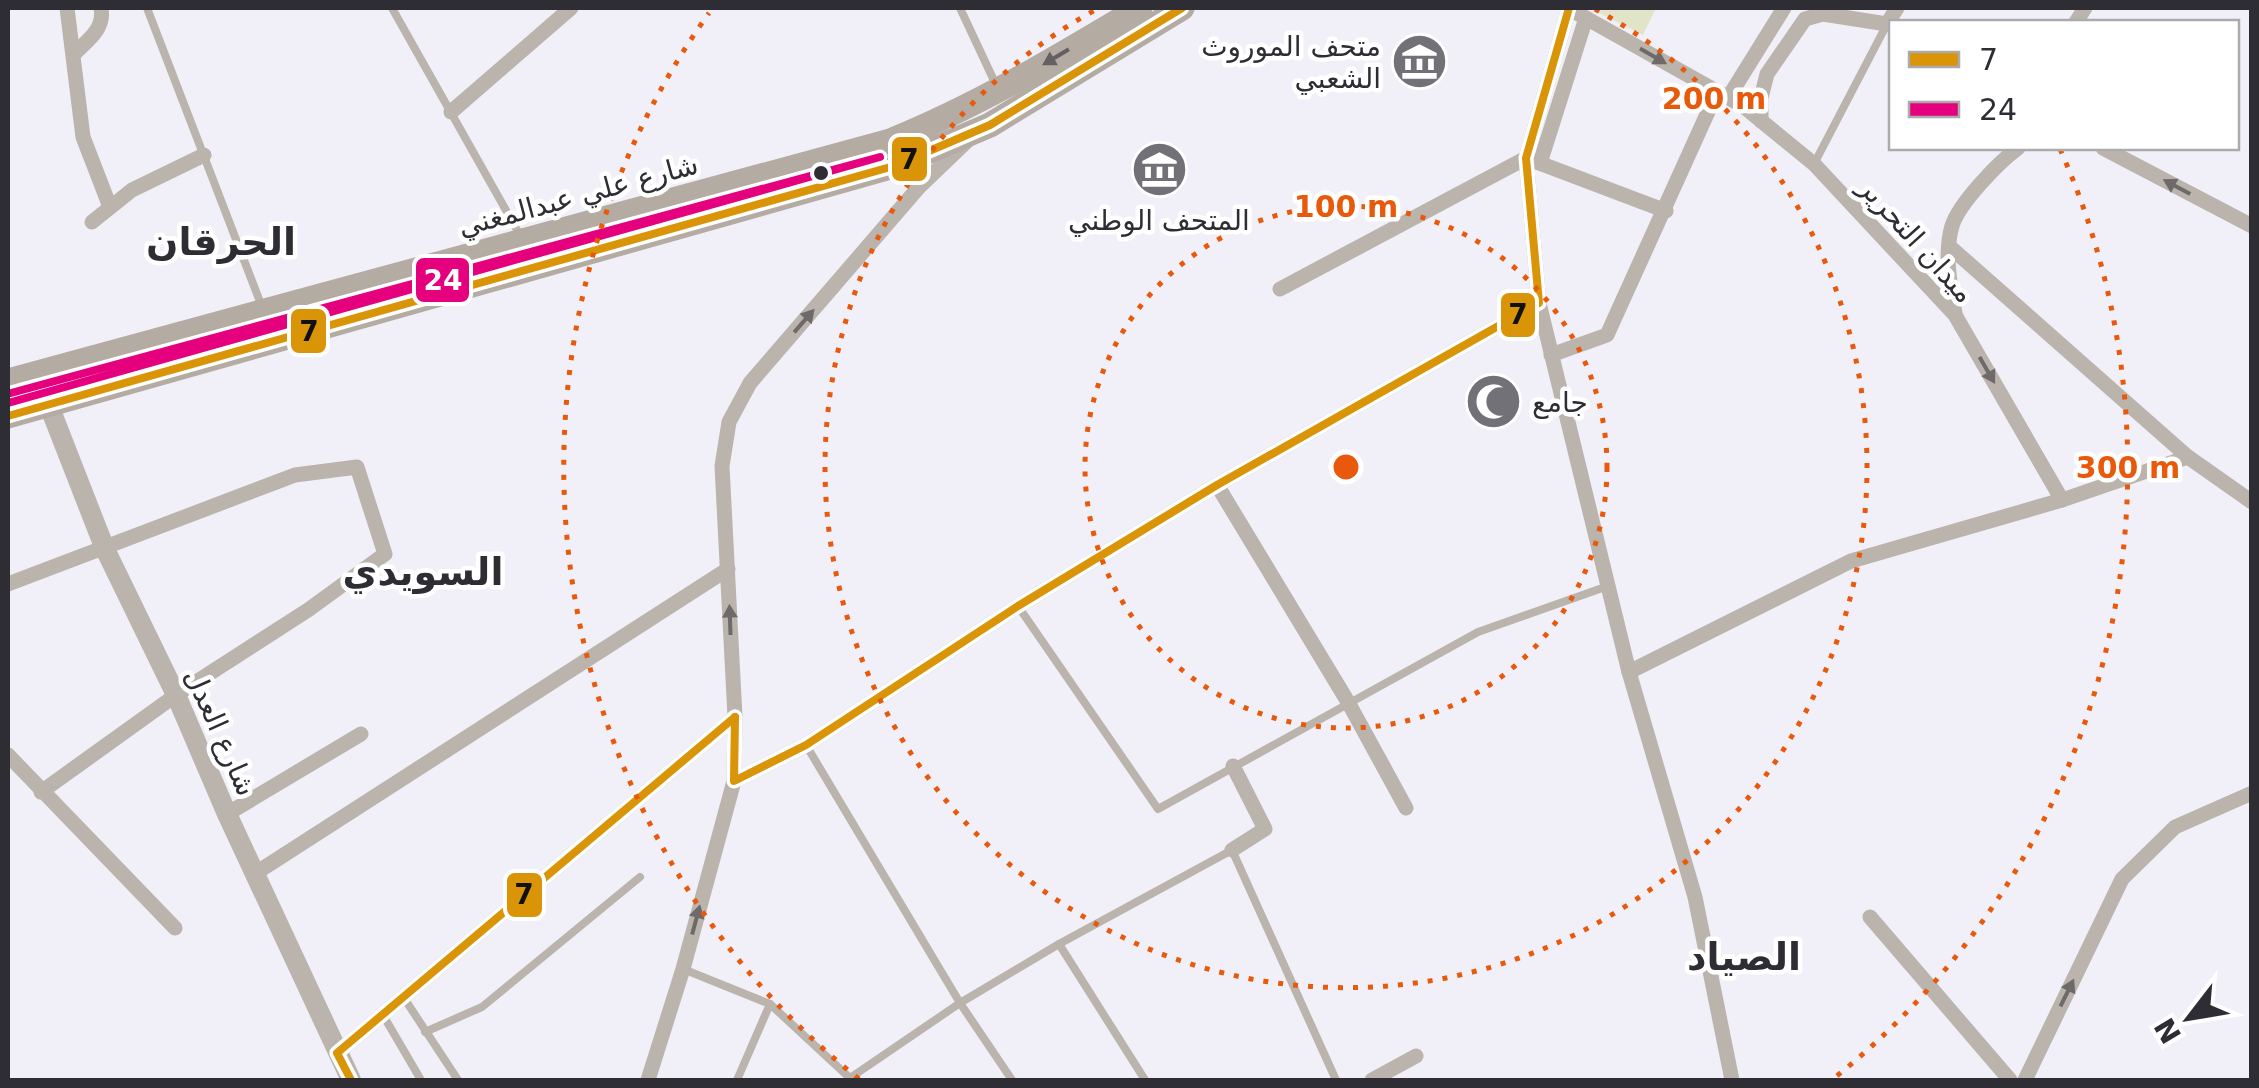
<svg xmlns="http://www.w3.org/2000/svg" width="2259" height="1088" viewBox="0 0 2259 1088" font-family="'DejaVu Sans',Vazirmatn,sans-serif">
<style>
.green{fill:#e1e4c9}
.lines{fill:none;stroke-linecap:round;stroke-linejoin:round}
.service{stroke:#bbb4ac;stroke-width:8}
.minor{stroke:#bbb4ac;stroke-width:15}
.tertiary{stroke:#bbb4ac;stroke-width:20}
.primary{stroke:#b4aba3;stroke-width:25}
.bus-1-casing{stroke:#fff;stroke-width:15}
.bus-2-casing{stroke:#fff;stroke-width:15}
.bus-1{stroke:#d99408;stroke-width:8}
.bus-2{stroke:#e5007d;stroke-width:8}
.oneway{fill:#6d6a69}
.oneway2{fill:#645f60}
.ring{fill:none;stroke:#e8590c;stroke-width:5;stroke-dasharray:5 10}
.bus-dot{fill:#2e2d33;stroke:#fff;stroke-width:4}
.labels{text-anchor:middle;stroke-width:9;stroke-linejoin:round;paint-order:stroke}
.poi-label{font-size:28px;fill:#2e2d33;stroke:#fff;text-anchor:end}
.street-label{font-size:28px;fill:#2e2d33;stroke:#fff}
.district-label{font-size:38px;font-weight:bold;fill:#2e2d33;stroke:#fff}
.centre{fill:#e8590c;stroke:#fff;stroke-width:5}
.ring-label{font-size:30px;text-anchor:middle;font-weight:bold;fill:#e8590c;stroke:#fff;stroke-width:9;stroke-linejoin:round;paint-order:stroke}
.line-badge{stroke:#fff;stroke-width:4}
.badge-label{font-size:28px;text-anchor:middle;font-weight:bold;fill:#fff}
.pale-badge-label{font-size:28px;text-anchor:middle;font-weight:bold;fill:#111}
</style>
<rect width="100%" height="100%" fill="#f1f0f8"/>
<path class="green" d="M1589,8H1656L1643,35Z"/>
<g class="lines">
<g class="service">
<path d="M147,8L262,307"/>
<path d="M392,8L521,237"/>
<path d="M960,8L997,87"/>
<path d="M1814,164L1887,24"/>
<path d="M1018,606L1158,809L1478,632L1608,586"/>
<path d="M806,745L960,1003L1012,1080"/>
<path d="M1059,944L1145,1080"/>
<path d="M683,969L770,1004L852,1080"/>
<path d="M404,998L458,1080"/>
<path d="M383,1015L421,1080"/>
<path d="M425,1032L482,1007L640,877"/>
<path d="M850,1078L960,1003L1059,944L1232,850L1336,1080"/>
<path d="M737,1080L770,1004"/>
</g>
<g class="minor">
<path d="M67,8L83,137L110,207"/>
<path d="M1568,8L1743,106L1814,164L1955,315L2062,500"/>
<path d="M1569,8L1526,158L1539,303L1629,672L1695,897L1732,1080"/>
<path d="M2076,22L2085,8"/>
<path d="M74,54C88,40 105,29 101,8"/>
<path d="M1728,98L1784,8"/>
<path d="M451,112L571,8"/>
<path d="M1761,121V98L1767,74L1805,19L1823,14L1887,24L1897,8"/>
<path d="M967,141L919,187L750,383L729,422L722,466L735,717L734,781L806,745L1018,606L1217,485L1539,303"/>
<path d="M2103,148L2252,226"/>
<path d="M1540,163L1586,18"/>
<path d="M92,222L132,190L204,155"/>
<path d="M1949,246L2188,457L2252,502"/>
<path d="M1280,289L1526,158L1666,211"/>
<path d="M1955,313C1950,285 1944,253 1952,226C1959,203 1999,162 2018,148"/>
<path d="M1551,355L1607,335L1717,92"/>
<path d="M1217,485L1348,702L1406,808"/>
<path d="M8,584L295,475L357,467L385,554L308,610L176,695L41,792"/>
<path d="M1629,672L1851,561L2062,500L2188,457"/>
<path d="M8,755L175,928"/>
<path d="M227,814L361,734"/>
<path d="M1232,850L1265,829L1233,766"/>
<path d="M256,873L728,569"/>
<path d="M1870,917L2010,1080"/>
<path d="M337,1053L735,717"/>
<path d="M648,1080L683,969L734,781"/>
<path d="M1372,1080L1416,1056"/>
<path d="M2025,1080L2122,879L2175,827L2252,793"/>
</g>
<path class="tertiary" d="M48,403L105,549L176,695L227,814L351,1080"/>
<g class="primary">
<path d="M8,381L890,141C979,105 1058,57 1140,8"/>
<path d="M8,416L894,166L990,125L1182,8"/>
</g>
<defs>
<g id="bus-1">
<path d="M8,416L894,166L990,125L1182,8"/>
<path d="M735,717L734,781L806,745L1018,606L1217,485L1539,303L1526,158L1569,8"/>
<path d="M351,1080L337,1053L735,717"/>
</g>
<path id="bus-2" d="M8,403L880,157L11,393"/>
</defs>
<use href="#bus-1" class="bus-1-casing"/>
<use href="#bus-2" class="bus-2-casing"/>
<use href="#bus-1" class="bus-1"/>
<use href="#bus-2" class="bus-2"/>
</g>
<defs><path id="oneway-solid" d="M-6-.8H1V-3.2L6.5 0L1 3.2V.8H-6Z" transform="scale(2.5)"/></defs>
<g class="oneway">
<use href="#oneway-solid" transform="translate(1653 56) rotate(30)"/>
<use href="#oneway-solid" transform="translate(2177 187) rotate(-152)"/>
<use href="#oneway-solid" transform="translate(804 321) rotate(-49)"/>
<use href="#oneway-solid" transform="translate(1987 370) rotate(60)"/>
<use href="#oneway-solid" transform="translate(730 620) rotate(-92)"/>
<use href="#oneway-solid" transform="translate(696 920) rotate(-75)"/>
<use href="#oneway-solid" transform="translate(2067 993) rotate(-64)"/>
</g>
<use class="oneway2" href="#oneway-solid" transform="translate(1056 57) rotate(149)"/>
<g class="ring">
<circle cx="1346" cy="467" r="261"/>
<path d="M1595 9A521 521 0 1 1 1097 9"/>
<path d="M859 1079A782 782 0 0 1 709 13M2060 149A782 782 0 0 1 1833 1079"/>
</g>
<defs>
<symbol id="museum-disc" viewBox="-11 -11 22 22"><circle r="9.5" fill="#727178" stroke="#fff"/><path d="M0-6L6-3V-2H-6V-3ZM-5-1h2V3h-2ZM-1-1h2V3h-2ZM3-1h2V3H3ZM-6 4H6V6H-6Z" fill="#fff"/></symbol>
<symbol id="mosque-disc" viewBox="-11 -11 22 22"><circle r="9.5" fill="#727178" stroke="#fff"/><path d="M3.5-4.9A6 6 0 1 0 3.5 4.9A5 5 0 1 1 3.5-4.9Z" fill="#fff"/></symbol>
</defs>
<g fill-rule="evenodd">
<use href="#museum-disc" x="1388" y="30" width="63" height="63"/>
<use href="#museum-disc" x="1128" y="138" width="63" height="63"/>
<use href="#mosque-disc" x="1462" y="370" width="63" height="63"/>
</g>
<circle class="bus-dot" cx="821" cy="173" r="9"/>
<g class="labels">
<g class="poi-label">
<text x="1381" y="56">متحف الموروث<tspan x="1381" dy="32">الشعبي</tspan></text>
<text x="1159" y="230" text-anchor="middle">المتحف الوطني</text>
<text x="1532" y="412" text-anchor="start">جامع</text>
</g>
<g class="street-label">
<text transform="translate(578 195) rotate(-15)" y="10">شارع علي عبدالمغني</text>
<text transform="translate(1917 240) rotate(48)" y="10">ميدان التحرير</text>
<text transform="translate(221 732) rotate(66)" y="10">شارع العدل</text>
</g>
<g class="district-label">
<text x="221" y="255">الحرقان</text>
<text x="423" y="585">السويدي</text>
<text x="1744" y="970">الصياد</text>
</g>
</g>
<circle cx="1346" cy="467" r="15" class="centre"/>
<g class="ring-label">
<text x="1714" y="109">200 m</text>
<text x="1346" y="217">100 m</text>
<text x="2128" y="478">300 m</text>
</g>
<g class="line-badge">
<rect x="890" y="135" width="39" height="48" rx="10" fill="#d99408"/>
<rect x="414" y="256" width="57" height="48" rx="10" fill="#e5007d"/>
<rect x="1499" y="291" width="38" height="48" rx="10" fill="#d99408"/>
<rect x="289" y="307" width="39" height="48" rx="10" fill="#d99408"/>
<rect x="505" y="871" width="39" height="48" rx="10" fill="#d99408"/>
</g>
<g class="badge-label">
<text x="443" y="290">24</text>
</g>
<g class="pale-badge-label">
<text x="909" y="169">7</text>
<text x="1518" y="324">7</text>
<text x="309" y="341">7</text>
<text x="524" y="904">7</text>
</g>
<rect width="2259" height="1088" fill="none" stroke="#2e2d33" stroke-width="20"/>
<rect x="1889" y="20" width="350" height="130" fill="#ffffff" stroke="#ababad" stroke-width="2.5"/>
<rect x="1909" y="52" width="50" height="15" fill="#d99408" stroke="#ababad" stroke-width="2.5"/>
<text x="1979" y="70" font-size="30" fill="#2e2d33">7</text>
<rect x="1909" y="102" width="50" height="15" fill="#e5007d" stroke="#ababad" stroke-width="2.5"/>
<text x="1979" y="120" font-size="30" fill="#2e2d33">24</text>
<g transform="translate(2189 1018) rotate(239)" stroke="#ffffff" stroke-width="8" paint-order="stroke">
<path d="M0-8L18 38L0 25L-18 38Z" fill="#2e2d33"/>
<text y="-15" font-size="28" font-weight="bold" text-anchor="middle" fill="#2e2d33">N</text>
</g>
</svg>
